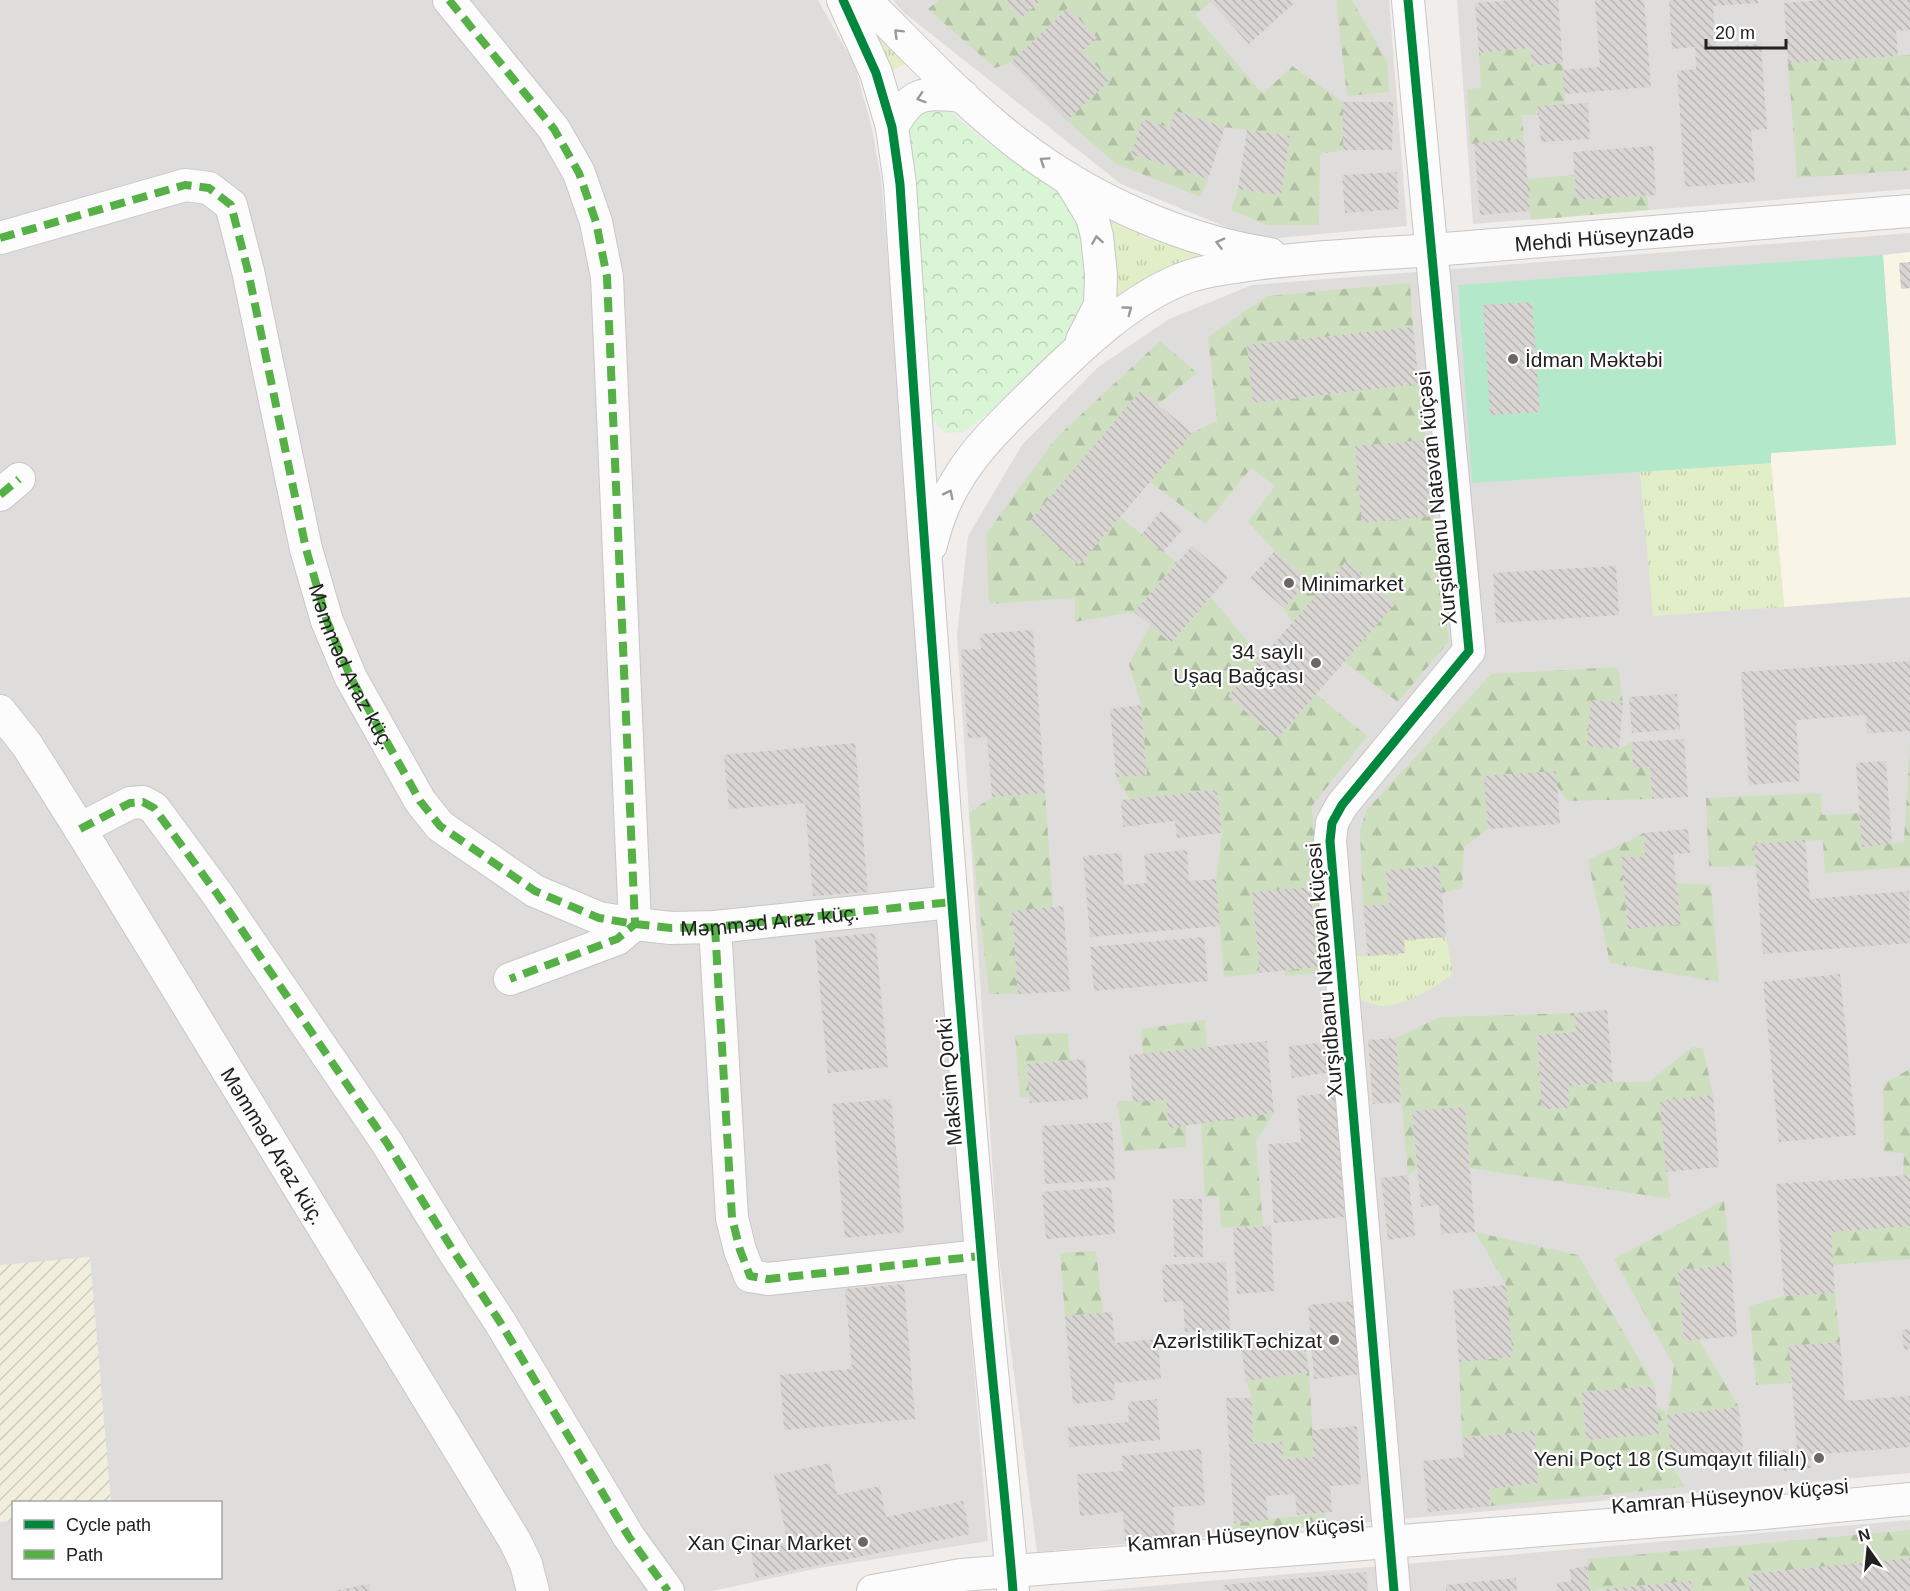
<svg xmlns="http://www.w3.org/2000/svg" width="1910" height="1591" viewBox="0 0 1910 1591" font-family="Arial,sans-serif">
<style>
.residential{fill:#dfdddb;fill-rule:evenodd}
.education{fill:#f8f5e7}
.farmland{fill:url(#farmland-furrows)}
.grass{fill:url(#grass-tufts)}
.forest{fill:url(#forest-firs)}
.park{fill:url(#park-crowns)}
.pitch{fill:#b4e8cb}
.building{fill:url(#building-back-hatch)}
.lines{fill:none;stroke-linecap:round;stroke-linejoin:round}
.minor-casing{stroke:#c8c7c6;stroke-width:34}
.minor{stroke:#fdfcfc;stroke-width:32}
.quiet{stroke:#55b145;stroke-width:8;stroke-dasharray:15 8;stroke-linecap:butt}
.cycleway-casing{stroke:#fff;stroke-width:13}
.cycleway{stroke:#00873e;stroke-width:9}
.oneway{stroke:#9a9999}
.poi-dot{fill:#696867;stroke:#fff;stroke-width:2}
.labels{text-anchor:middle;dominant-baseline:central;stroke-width:4.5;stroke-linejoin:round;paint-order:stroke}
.street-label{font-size:21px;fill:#212121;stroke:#fff}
.poi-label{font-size:21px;fill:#212121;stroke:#fff;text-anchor:end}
</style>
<defs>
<pattern id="farmland-furrows" width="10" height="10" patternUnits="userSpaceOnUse" patternTransform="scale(1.5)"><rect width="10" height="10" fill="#f1eedd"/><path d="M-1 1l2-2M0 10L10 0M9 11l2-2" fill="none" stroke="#ceccbd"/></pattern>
<pattern id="grass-tufts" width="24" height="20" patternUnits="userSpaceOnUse" patternTransform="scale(1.5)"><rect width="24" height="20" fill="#e1eec8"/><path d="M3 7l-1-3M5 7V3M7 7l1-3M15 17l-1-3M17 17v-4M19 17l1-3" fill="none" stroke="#c1ccac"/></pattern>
<pattern id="forest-firs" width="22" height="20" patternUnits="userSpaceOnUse" patternTransform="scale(1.5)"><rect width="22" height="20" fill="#cedfbf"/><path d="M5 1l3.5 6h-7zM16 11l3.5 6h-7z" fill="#b1bfa4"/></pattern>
<pattern id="park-crowns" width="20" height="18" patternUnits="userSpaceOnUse" patternTransform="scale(1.5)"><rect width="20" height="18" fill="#d9f5d5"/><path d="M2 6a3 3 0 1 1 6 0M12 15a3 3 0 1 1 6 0" fill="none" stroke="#bad2b7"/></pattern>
<pattern id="building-back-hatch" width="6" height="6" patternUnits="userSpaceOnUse" patternTransform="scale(1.5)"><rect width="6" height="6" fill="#d8d5d2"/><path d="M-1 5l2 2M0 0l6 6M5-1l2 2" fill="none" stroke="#b9b7b4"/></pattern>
</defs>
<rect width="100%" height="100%" fill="#f0edea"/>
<path class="residential" d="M0,0h818l37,66 17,63 9,50 29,337 18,295 60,730 -169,27 -107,23h-712zM14,1502h206v76h-206z
M893,0h496l18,226 -149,14 -137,-56 -218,-172z
M1457,0h453v189l-437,35z
M1910,233v1240l-873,79 -39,-302 -41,-615 11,-99 54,-91 75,-77 72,-49 83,-34z
M1910,1520v71h-816z"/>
<path class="education" d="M1910,252v345l-126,10 -14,-154 126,-9 -13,-189z"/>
<path class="farmland" d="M90,1257l21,245h-97l-1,19 -13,1v-257z"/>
<path class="grass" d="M854,0l54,62 -24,13z
M1105,216l40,22 61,17 -48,17 -43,31z
M1771,463l13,144 -131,9 -13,-144z
M1446,937l7,37c-19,14 -44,30 -68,32 -8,1 -19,-5 -27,-7l-2,-44 12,1 37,-3 -1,-13z"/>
<path class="forest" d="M939,0h66l16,18 20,-18h172l-18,15 68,79 29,-28 51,36v48l-23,4 -1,71h-52l-36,-15 7,-21 43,6 8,-59 -64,-9 -49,-16 -6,17 -27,-9 -11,35 76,25 -7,18 -85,-33 -49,-43 43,-41 -28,-29 14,-14 -28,-29 -57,54 -16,6 -67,-59z
M1336,0h16l35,61 2,31 -42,4z
M1530,48l2,18 31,-3 2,42 -26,10h-17l2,24 -54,5 -3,-55 14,-1 -2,-35z
M1910,55v115l-113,8 -9,-115z
M1574,175l2,25 71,-5 2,15 -118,10 -4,-41z
M1410,283l3,44 -166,19 7,57 165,-19 7,56 -71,7 7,75 71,-6 16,125 -51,61 -54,-40 51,-58 -48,-42 -54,61 -9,-15 25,-28 -34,-29 -27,-29 27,-36 -24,-18 -45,56 -56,-42 42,-49 25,-12 -9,-84 59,-41z
M1160,341l37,32 -39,31 -17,-14 -112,132 50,43 41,-48 57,45 -43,50 -59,10v-24l-86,6 -3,-70 70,-96z
M1211,597l50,61 -32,39 48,42 39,-45 51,42 -55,70 14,166 -42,4 2,-6 31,-3 -8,-80 -57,6 8,80 -36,4 -8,-98 6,-46 -5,-43 -88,9 -13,-22 31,-3 -6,-69 -12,-41 21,-38 21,17z
M1618,667l5,36 -32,-3 28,49 13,-7 1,26 17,-1 2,32 -84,2 -11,-15 -1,-15 -71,5 3,53 -24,18 -2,41 -20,5 -3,-27 -52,4 2,34 -26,2 -3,-75 6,-20 125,-137z
M1910,742v125l-85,6 -2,-33 -69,4 2,22 -47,1 -3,-69 115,-5 1,22 38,-2 2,34 42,-5z
M1045,793l8,115 -41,3 6,83h-29l-20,-181 23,-16z
M1644,833l1,24 -24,1 7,70 52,-4 -3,-41 34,2 8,97 -109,-19 -22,-103z
M1574,1013l2,19 -39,3 5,74 27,-1 -1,-22 45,-4h36l43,-35 11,1 10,47 -53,6 10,98 -200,-31 -5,-61 -53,4 5,58 -9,6 -12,-137 44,-21z
M1205,1020l2,28 -64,6 -2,-25z
M1068,1033l2,27 -43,4 3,33h-10l-5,-62z
M1910,1069v106h-7l1,-22 -20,-1 -1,-68z
M1166,1100l3,28 17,-3v22l-62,4 -7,-50z
M1274,1113l-18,29 7,84 -42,2 -2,-32 -14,1 -4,-74z
M1724,1200l7,65 -53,5 6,71 15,-1 40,67 -72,8 6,52 12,20 -194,19 -2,-17 50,-6 -5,-52 -72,7 -3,-76 47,-77 -31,-53 103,23 77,131 -73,6 4,48 73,-6 -2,-29 10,9 7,-48 -60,-107z
M1910,1226v33l-77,6 -2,-33z
M1096,1251l7,62 -38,3 -5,-63z
M1835,1293l5,49 -51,4 3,37 -36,2 -7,-79 35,-10z
M1309,1372l5,85 -31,2 -1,-17 -29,2 -1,-46 -6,-17z
M1326,1513l-3,12 -89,9v-11z
M1910,1530v28l-162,16 2,17h-58l-1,-10 -101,10 -3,-32z"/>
<path class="park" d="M939,102l48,41 79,50 15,26 9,91 -17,23 -69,67 -40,32 -19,1 -18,-20 -20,-293z"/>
<path class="pitch" d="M1883,255l13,190 -125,8v10l-299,20 -14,-198z"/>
<path class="building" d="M1005,0h36l-20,18z
M1213,0h76l4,4 -44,40 -38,-42z
M1516,0h42l5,63 -31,3 -2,-18 -51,5 -4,-50z
M1595,0h49l7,87 -87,7 -2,-24 38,-3z
M1669,0h89v3l-45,3 3,41 45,-3 6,85 -16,1 4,52 -70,5 -8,-116 19,-2 -1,-22 -23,2z
M1823,0h87v30l-14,1 2,25 -110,7 -4,-60z
M1068,8l29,30 -15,13 28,29 -43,41 -56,-59z
M1343,102h50l-1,48h-49z
M1588,103l2,36 -49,3 -3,-36z
M1175,111l50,16 -17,52 -77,-25 12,-35 27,9z
M1247,130l43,6 -9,59 -43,-6z
M1524,139l6,72 -50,4 -6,-72z
M1653,146l3,49 -80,5 -3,-48z
M1397,172l2,37 -54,4 -3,-38z
M1910,262v26l-9,1 -2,-26z
M1532,302l8,110 -50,3 -7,-110z
M1413,327l6,57 -166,19 -6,-58z
M1141,390l51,43 -113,132 -50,-43z
M1426,440l7,76 -71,7 -7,-77z
M1161,511l22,18 -20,23 -21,-18z
M1192,546l36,31 -57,66 -37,-31z
M1275,551l34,29 -25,28 -34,-30z
M1346,561l49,43 -118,135 -49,-43z
M1616,566l3,49 -123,8 -3,-50z
M1033,630l12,163 -53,4 -5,-60 -19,1 -7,-88 20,-1 -1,-15z
M1910,661v70l-43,2 -1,-18 -70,5 4,61 -51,4 -8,-113z
M1677,694l3,35 -48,4 -3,-36z
M1591,700l32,3 -4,46 -32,-3z
M1141,705l6,70 -31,2 -6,-68z
M1684,739l4,58 -36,2 -2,-32 -17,1 -1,-26z
M855,743l13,149 -55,4 -8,-93 -76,6 -5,-54z
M1886,761l6,83 -30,3 -6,-84z
M1556,771l4,53 -72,5 -4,-53z
M1217,790l5,43 -45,5 -2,-17 -52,6 -2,-27z
M1688,829l2,24 -17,1 8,70 -53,5 -7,-72h24l-1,-24z
M1805,840l5,59 99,-8 1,52 -147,11 -9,-110z
M1187,850l2,31 27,-2 4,47 -130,11 -7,-81 38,-3 3,32 23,-2 -3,-29z
M1439,866l7,71 -42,3 1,13 -37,3 -5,-50 26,-2 -3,-34z
M1310,887l8,80 -58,6 -8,-81z
M1063,906l7,85 -52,3 -6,-83z
M875,933l13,134 -60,6 -13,-134z
M1204,937l4,44 -114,10 -4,-44z
M1840,974l16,161 -77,7 -16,-160z
M1607,1010l6,72 -45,4 2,22 -28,1 -5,-74 39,-3 -2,-19z
M1396,1038l5,64 -28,2 -5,-64z
M1267,1041l7,72 -105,15 -3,-28 -33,2 -4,-47z
M1329,1041l4,31 -41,6 -4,-31z
M1085,1059l3,40 -58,4 -3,-39z
M1336,1093l9,124 -71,6 -6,-79 33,-2 -4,-46z
M1713,1095l6,72 -53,5 -6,-71z
M891,1099l13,133 -59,6 -13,-134z
M1465,1107l10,125 -34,2 -2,-29 -18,2 -9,-96z
M1112,1122l3,58 -70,4 -3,-58z
M1408,1175l7,61 -27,4 -7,-62z
M1910,1175v51l-79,6 4,61 -51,3 -8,-112z
M1111,1187l4,47 -69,5 -4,-47z
M1173,1199h29l1,58h-29z
M1271,1226l3,65 -37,3 -4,-66z
M1226,1262l4,67 -45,3 -2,-31 -19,1 -2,-37z
M1731,1265l6,71 -53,5 -6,-71z
M904,1284l11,135 -131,11 -4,-55 72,-6 -7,-80z
M1506,1285l7,72 -54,5 -6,-72z
M1354,1301l7,73 -47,5 -6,-74z
M1112,1312l3,31 43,-4 3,40 -47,4 1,17 -42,4 -8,-88z
M1910,1329v20l-6,1 -2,-20z
M1304,1337l5,35 -63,9 -5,-35z
M1840,1342l5,59 65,-5v51l-100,8 2,13 -28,3 -3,-21 16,-1 -8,-103z
M1655,1386l4,48 -73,6 -4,-48z
M1226,1398h26l1,46 29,-2 1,17 31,-2 -2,-27 45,-4 4,58 -31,2 2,26 -35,3 -2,-21 -29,2 2,24 -34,3z
M1157,1399l3,41 -91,7 -1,-20 61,-5 -1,-20z
M1739,1407l5,53 -72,7 -5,-52z
M1534,1431l5,52 -50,6 2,17 -63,6 -5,-51 41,-4 -2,-19z
M1201,1449l4,56 -32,2 2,30 -50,4 -2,-29 -43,4 -3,-42 46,-3 -2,-15z
M830,1463l7,32 43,-9 6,31 77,-16 7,33 -214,44 -5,-26 37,-8 -14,-69z
M1910,1558v33h-160l-2,-17z
M1587,1566l3,25h-32l-1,-8 14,-2 -1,-12z
M1366,1572l2,19h-144l-1,-6z
M1516,1578l1,13h-71v-6z
M1691,1581l1,10h-86v-2z
M369,1584l1,7h-32v-1z"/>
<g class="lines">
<defs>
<g id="minor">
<path d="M449,0l105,129 25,44 17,49 11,55 28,647 -18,15 -107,40"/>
<path d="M843,0l33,73 16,54 8,57c23,356 50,712 81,1068 9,113 23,226 32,339"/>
<path d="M865,0c50,49 97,101 153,144 71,55 163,96 252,110"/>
<path d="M892,127c21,-37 31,-34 71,-31"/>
<path d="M1069,179l23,38 5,19 4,39 -1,30 -18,35"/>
<path id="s1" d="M0,238l185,-53 24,3 22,17 17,66 58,278 21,72 24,57 69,123 20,25 95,65 64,27 36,6 36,4 44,-1 236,-25"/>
<path d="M0,495l19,-16"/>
<path id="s2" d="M931,545c6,-25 15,-49 30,-71 19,-30 45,-54 70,-79 45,-44 98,-98 159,-119 21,-7 44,-9 66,-12 59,-8 118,-10 177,-14 159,-12 318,-25 477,-39"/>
<path id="s3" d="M0,711l27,34 53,84 435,712 11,23 7,27"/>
<path d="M80,829l50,-26 13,-1 11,6 64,87 169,248 67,109 46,70 129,215 39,54"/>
<path d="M715,927l17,291 8,32 10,26 18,3 213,-23"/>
<path d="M873,1591l88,-16 803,-62 146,-14"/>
<path d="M1394,1591l-64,-750 2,-18 10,-18 127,-154 -61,-651"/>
</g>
</defs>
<use href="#minor" class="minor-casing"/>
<use href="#minor" class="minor"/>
<path class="quiet" d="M449,0l105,129 25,44 17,49 11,55 28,647 -18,15 -107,40
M0,238l185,-53 24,3 22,17 17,66 58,278 21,72 24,57 69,123 20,25 95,65 64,27 36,6 36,4 44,-1 236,-25
M0,495l19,-16
M80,829l50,-26 13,-1 11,6 64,87 169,248 67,109 46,70 129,215 39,54
M715,927l17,291 8,32 10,26 18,3 213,-23"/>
<defs>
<path id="cycleway" d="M843,0l33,73 16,54 8,57c23,356 50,712 81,1068 9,113 23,226 32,339
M1394,1591l-64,-750 2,-18 10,-18 127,-154 -61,-651"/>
</defs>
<use href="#cycleway" class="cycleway-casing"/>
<use href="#cycleway" class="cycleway"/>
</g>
<defs><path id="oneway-chevron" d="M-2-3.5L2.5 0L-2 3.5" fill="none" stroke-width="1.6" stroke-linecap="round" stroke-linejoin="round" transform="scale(1.5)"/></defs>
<g class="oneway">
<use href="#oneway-chevron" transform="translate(898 33) rotate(-135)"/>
<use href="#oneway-chevron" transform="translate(921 98) rotate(162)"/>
<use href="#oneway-chevron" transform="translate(1044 161) rotate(-146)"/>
<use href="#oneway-chevron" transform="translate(1097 240) rotate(-99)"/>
<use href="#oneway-chevron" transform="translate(1220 243) rotate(-165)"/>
<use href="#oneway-chevron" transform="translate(1128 310) rotate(-36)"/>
<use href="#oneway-chevron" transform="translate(949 494) rotate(-63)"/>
</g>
<g class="poi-dot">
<circle cx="1513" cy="359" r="6"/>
<circle cx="1289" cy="583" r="6"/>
<circle cx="1316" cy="663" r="6"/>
<circle cx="1334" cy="1340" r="6"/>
<circle cx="1819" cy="1458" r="6"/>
<circle cx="863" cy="1542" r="6"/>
</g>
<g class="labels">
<g class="street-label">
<text stroke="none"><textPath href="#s2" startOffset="800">Mehdi Hüseynzadə</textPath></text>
<text transform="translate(1436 498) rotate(-96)">Xurşidbanu Natəvan küçəsi</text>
<text stroke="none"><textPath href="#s1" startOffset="723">Məmməd Araz küç.</textPath></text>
<text stroke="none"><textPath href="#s1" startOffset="1263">Məmməd Araz küç.</textPath></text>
<text transform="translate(1324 970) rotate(-95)">Xurşidbanu Natəvan küçəsi</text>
<text transform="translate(949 1082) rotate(-95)">Maksim Qorki</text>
<text stroke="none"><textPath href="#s3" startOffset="514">Məmməd Araz küç.</textPath></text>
<text transform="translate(1730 1496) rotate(-5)">Kamran Hüseynov küçəsi</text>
<text transform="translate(1246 1534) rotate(-5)">Kamran Hüseynov küçəsi</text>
</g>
<g class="poi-label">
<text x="1525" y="359" text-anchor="start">İdman Məktəbi</text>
<text x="1301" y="583" text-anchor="start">Minimarket</text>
<text x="1304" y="651">34 saylı<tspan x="1304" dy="24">Uşaq Bağçası</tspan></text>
<text x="1322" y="1340">AzərİstilikTəchizat</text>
<text x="1807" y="1458">Yeni Poçt 18 (Sumqayıt filialı)</text>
<text x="851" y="1542">Xan Çinar Market</text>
</g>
</g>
<rect x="12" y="1501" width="210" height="78" fill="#ffffff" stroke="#a6a6a6" stroke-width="1.5"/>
<rect x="24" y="1520" width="30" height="9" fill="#00873e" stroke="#a6a6a6" stroke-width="1.5"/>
<text x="66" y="1531" font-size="18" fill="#212121">Cycle path</text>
<rect x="24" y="1550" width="30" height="9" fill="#55b145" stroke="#a6a6a6" stroke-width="1.5"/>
<text x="66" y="1561" font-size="18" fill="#212121">Path</text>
<g transform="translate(1868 1549) rotate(345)" stroke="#ffffff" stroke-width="4.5" paint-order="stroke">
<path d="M0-4.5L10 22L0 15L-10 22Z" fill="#212121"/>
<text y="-9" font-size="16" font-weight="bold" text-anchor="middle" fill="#212121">N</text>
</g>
<path d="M1706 39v9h80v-9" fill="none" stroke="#212121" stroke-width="3"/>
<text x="1715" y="39" font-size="18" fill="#212121" stroke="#ffffff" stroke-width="4.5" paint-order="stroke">20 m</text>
</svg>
